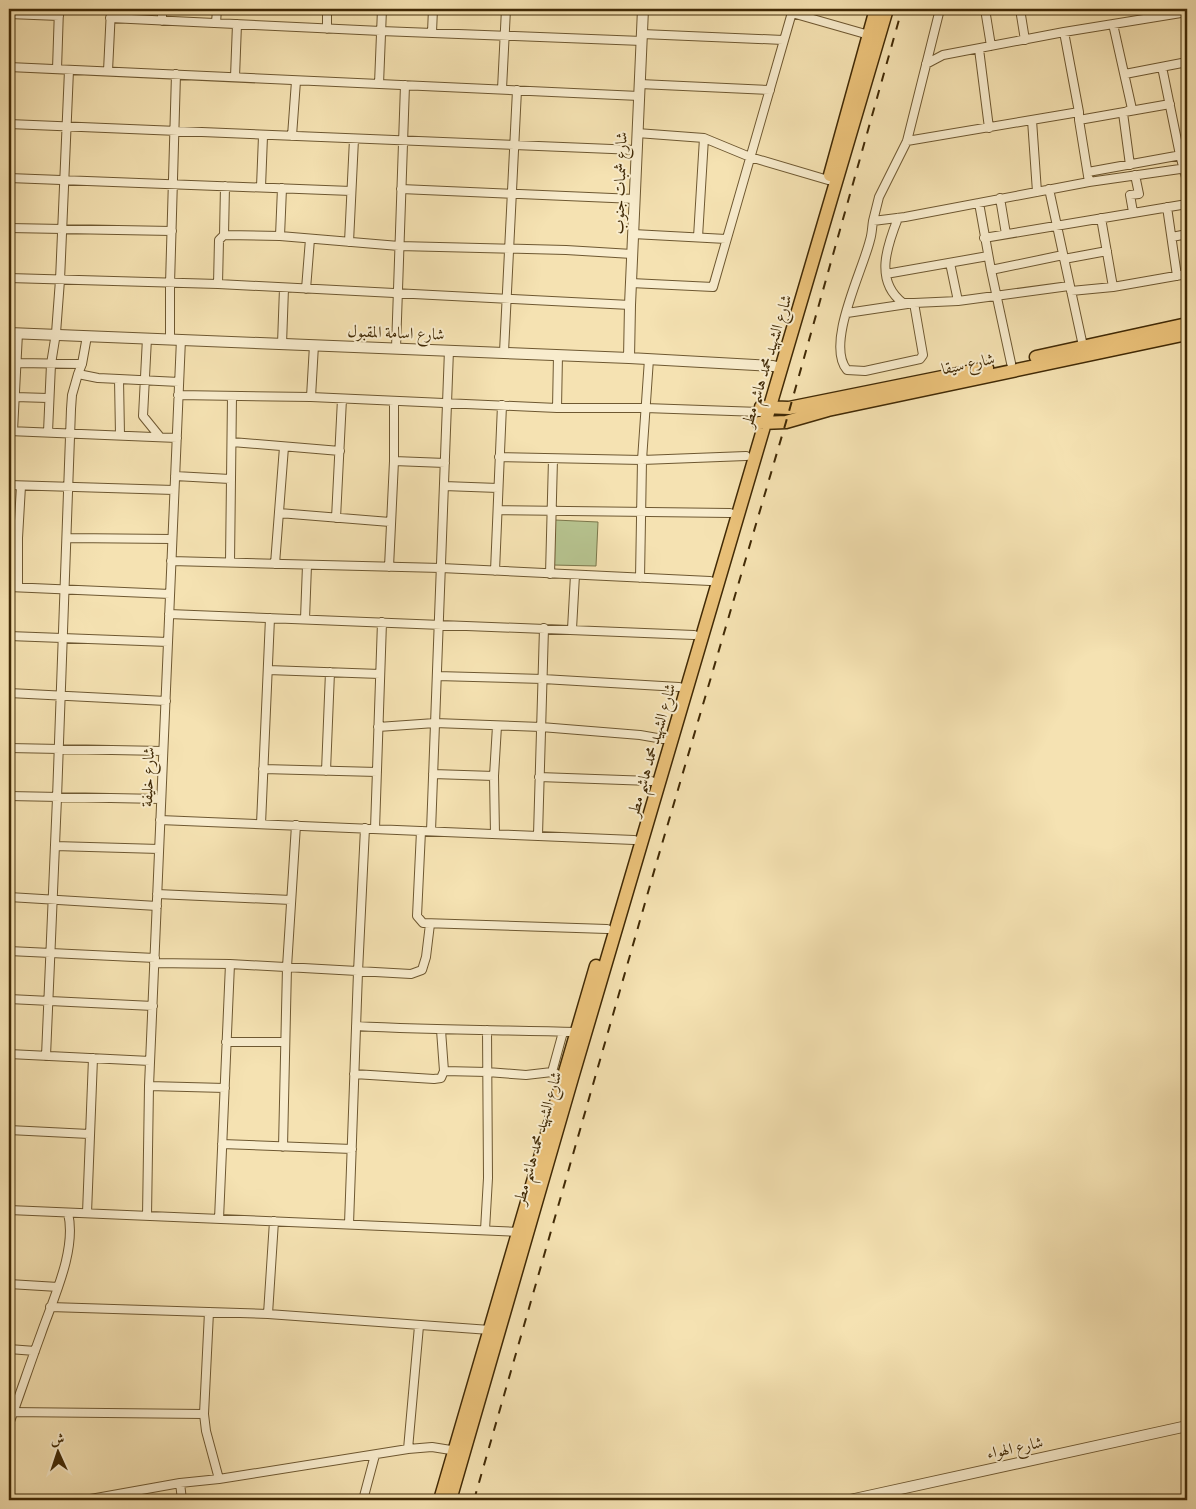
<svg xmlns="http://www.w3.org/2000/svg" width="1196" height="1509" viewBox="0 0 1196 1509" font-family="'IM FELL Double Pica',Amiri,serif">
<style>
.green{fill:#b7c490;stroke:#7c774b}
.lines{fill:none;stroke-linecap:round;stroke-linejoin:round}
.minor-casing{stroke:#6e5831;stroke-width:10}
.tertiary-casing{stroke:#6e5831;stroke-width:12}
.primary-casing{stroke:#412a06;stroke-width:15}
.minor{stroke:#f8eccd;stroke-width:8}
.tertiary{stroke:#f8eccd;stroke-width:10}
.primary{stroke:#eac179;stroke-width:12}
.rail{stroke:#412a06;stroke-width:2;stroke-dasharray:9 9;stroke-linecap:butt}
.labels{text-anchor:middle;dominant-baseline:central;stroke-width:4;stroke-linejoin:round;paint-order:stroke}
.street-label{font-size:16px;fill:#412a06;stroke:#f8eccd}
</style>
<rect width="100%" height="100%" fill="#f5e2b2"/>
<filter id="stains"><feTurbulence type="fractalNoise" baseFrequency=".004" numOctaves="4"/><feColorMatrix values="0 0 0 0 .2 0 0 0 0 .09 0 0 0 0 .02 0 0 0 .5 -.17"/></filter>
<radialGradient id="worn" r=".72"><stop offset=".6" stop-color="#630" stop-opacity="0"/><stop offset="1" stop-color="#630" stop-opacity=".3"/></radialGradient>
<path class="green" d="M555,520l43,2 -2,44 -43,-1z"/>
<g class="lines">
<defs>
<path id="minor" d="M985,9l6,37
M1020,9l5,31
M792,13l77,22
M9,14l50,2
M110,18l271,13 261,10
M162,21v-12
M216,23l1,-14
M1113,24l19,85 -9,4 7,52
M327,29v-20
M432,32l1,-23
M1064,32l15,80v8l10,62
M642,34l141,6
M979,49l10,79
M926,64l17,-9 121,-23 123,-20
M9,67l630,29
M1162,67l18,88 7,26
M57,69l2,-60
M108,71l3,-62
M1125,74l62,-12
M235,77l2,-53
M379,84l3,-75
M640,84l130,6
M502,89l4,-80
M1032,120l5,72
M1079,120l91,-16
M9,124l627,26
M637,133l67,5 46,19 78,23
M292,136l4,-55
M907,141l172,-29
M1088,172l99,-18
M9,178l342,13
M261,187l2,-51
M401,189l234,10
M1049,189l34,157
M1000,198l6,36
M979,203l12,67 20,93
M1167,207l10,69
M1133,212l-3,-17 9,-1 -4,-19
M898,218c-11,28 -24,63 5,85h11l9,52 -3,4 -55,12 -18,-1c-22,-26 16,-100 23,-130 2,-6 2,-13 3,-19l32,-4 184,-35 98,-14
M1101,218l12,69
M873,221l6,-24 28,-56 33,-132
M9,228l163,3
M633,234l93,5
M224,235l56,1 119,10 167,4 66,4
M280,236l2,-48
M698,237l6,-99
M1172,237l15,-3
M984,238l203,-34
M349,242l5,-103
M1064,259l43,-8
M950,263l8,38
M991,270l72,-15
M886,274l102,-18
M9,278l209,6 412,21
M631,283l82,4 80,-278
M218,284l1,-44 5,-5 1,-49
M306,289l4,-50
M1071,291l42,-4 74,-13
M847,313l67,-10 44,-2 111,-15
M87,336l-5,28 -4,10 20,4 21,1 1,56
M147,338l-4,78 17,21
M170,339v-55l6,-210
M282,344l2,-56
M396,348l9,-263
M504,352l13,-262
M17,363l65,1
M119,379l60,3
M178,395l133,2 246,11h88l115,4
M15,397l33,1
M311,397l3,-52
M557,408l1,-53
M9,431l168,7
M13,431l5,-98
M48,432l3,-68 5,-31 4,-53 9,-210
M232,442l108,9
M499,457l143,3 104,-4
M394,461l51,2
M175,476l55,3
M9,485l165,5
M444,486l54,2
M498,510l232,3
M279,513l111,9
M336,518l6,-119
M67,538l105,1
M171,561l270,7 269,13
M230,562l2,-166
M275,564l9,-117
M389,567l5,-106v-60
M495,571l7,-166
M550,574l3,-115
M640,578l2,-118 7,-101
M9,587l161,7
M18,587v-49l3,-52
M169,614l525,21
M305,619l2,-54
M572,629l3,-54
M9,636l159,6
M268,670l112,4
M437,676l106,3 136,8
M9,693l157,8
M378,727l57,-4 106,4 99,8 23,4
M9,748l154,3
M263,769l114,3
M326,771l4,-99
M433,774l61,2
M539,777l112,4
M9,796l152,3
M160,820l474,20
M261,824l9,-206
M375,829l7,-207
M421,831l-4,85 6,7 184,6
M431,831l18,-481
M495,834l-1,-58 3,-50
M538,835l6,-207
M55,846l104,3
M157,894l134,6
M9,897l148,9
M9,951l146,7
M154,963l76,1 181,10 11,-4 4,-13 4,-33
M9,999l144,7
M356,1026c74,4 147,4 221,6
M226,1042h58
M9,1054l141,7
M46,1056l11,-258 14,-389 1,-14 6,-21
M444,1071l43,1 39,3 26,-3 13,6
M552,1072l11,-40
M354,1074l80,5 7,-1 3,-7 -3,-41
M149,1086l76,2
M9,1130l80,4
M222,1144l130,5
M283,1147l4,-180 9,-142
M9,1210l512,22
M87,1213l6,-155
M147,1216l2,-130 32,-747
M219,1219l11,-255
M349,1224l9,-252 7,-144
M485,1230l3,-52 -1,-148
M9,1284l49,3
M50,1307l218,7 222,16
M268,1314l6,-93
M9,1349l26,2
M9,1412l195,2 2,17 13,48 189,-30 24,-2 25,4
M204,1414l5,-102
M9,1424c11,-30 21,-60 32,-90 12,-35 36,-84 27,-121
M408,1449l11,-123
M180,1483l2,17
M85,1500l95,-17 39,-4
M363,1500l12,-45"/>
<path id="tertiary" d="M9,333l620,25 144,8 8,2
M629,358l1,-53 13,-296
M850,1500l337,-74"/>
<path id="primary" d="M830,175l46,-166
M1036,357l151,-33
M761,407l28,1 198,-40
M759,423l27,-1 42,-12 359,-76
M440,1500l156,-534
M450,1500l122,-422 315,-1069"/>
</defs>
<use href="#minor" class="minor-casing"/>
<use href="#tertiary" class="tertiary-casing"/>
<use href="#primary" class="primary-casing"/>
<use href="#minor" class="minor"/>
<use href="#tertiary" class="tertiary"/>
<use href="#primary" class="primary"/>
<path class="rail" d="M474,1500l183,-639 129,-439 116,-413"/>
</g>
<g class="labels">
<g class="street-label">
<text transform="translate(620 183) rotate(-88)">شارع شمبات جنوب</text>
<text transform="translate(396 333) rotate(2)">شارع اسامة المقبول</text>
<text transform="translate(767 361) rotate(-73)">شارع الشهيد محمد هاشم مطر</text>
<text transform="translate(968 364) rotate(-12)">شارع سيقا</text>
<text transform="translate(652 750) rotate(-74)">شارع الشهيد محمد هاشم مطر</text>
<text transform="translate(148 777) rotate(-88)">شارع خليفة</text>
<text transform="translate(538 1138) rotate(-74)">شارع الشهيد محمد هاشم مطر</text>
<text transform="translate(1015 1448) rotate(-12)">شارع الهواء</text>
</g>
</g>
<rect width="1196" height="1509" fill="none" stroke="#f5e2b2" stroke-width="30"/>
<rect x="10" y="10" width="1176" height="1489" fill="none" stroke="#412a06" stroke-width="2.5"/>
<rect x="15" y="15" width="1166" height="1479" fill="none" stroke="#412a06"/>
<g transform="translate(58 1452) rotate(357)" stroke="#f8eccd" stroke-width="4" paint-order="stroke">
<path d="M0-4L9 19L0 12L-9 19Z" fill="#412a06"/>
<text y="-8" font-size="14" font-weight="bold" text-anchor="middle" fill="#412a06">ش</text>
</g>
<rect width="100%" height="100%" filter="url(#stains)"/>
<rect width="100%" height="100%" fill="url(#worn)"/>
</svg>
